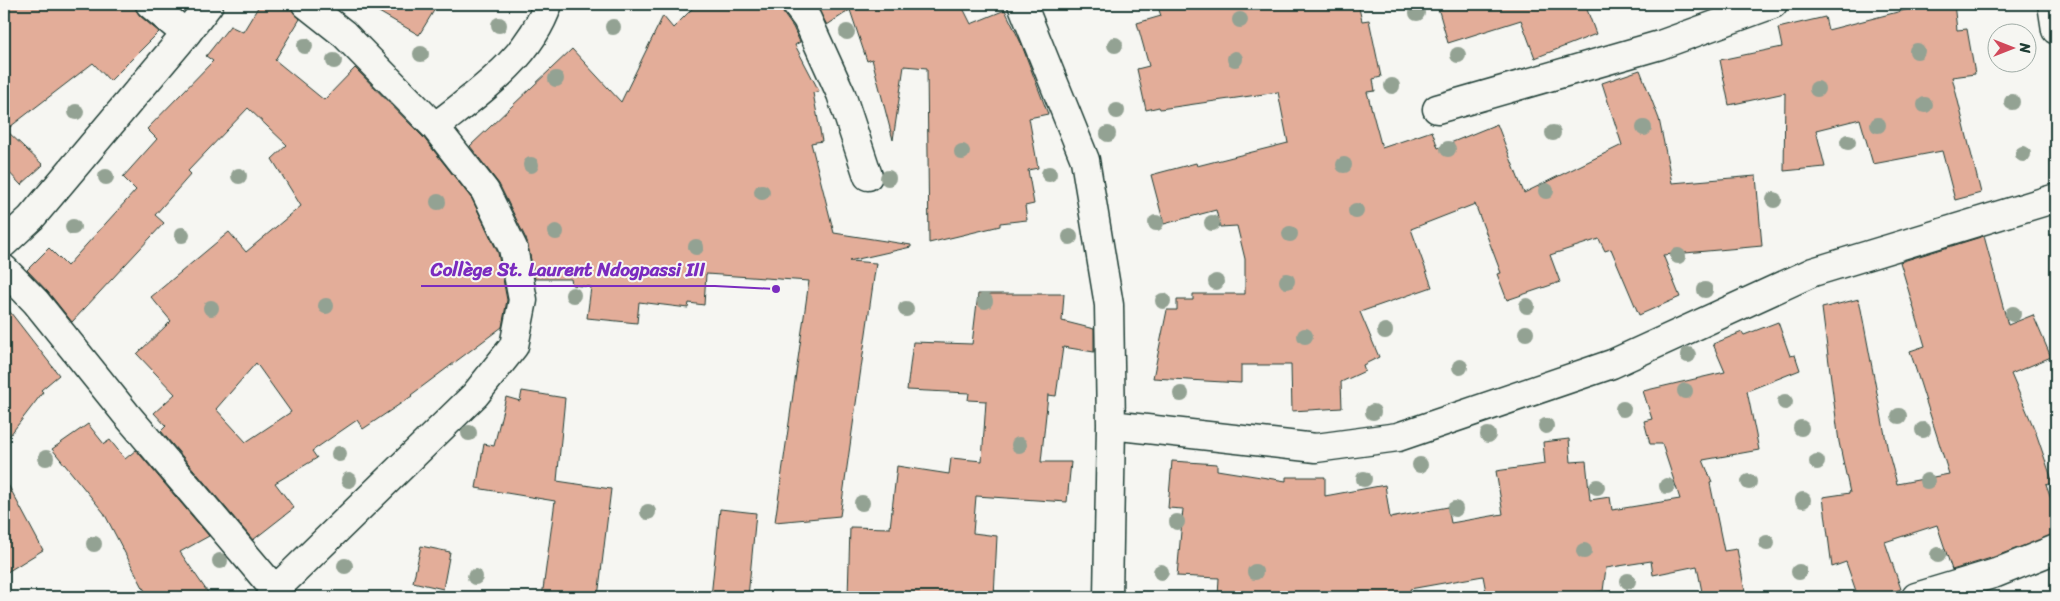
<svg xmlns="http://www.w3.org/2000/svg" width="2060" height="601" viewBox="0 0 2060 601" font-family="Sriracha,sans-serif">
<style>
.building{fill:#e3ad99;stroke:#1f3d34;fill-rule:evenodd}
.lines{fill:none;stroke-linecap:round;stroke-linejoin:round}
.street-casing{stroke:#1f3d34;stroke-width:31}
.street{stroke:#f6f6f2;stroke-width:28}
.tree{fill:#93a293}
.leader{fill:none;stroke:#7b2cbf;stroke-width:2}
.callout-dot{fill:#7b2cbf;stroke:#f6f6f2;stroke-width:2}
.callout-label{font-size:19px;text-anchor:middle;font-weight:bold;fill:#7b2cbf;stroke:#f6f6f2;stroke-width:4;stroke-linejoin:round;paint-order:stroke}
</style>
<rect width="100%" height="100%" fill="#f6f6f2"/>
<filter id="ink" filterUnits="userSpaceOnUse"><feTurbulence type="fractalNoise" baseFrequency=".02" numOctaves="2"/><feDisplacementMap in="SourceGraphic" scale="10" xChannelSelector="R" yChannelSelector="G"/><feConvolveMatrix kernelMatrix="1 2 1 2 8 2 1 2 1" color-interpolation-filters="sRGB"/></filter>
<g filter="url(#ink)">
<path class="building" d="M4,4h131l1,6 4,6 19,16 -49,49 -17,-18 -87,67 37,35 -22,20 -17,-18z
M260,4h31l1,6 8,9 -25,41 49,40 31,-32 68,69 49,62 26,54 9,47 -5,27 -91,68 1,1 -49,33 -6,-9 -45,31 5,7 -42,25 19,25 -41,32 -92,-109 5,-5 -12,-13 21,-19 -38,-40 34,-33 -20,-24 78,-65 17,20 55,-46 -29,-47 15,-14 -39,-37 -60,63 3,3 -36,41 9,8 -92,99 -24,-30 -21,-22 22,-22 18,18 69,-76 -13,-13 34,-38 -10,-10 66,-68 -7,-5 24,-30 13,6zM256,363l35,49 -45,30 -30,-33z
M365,4h73l-19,31z
M697,4h84l2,9 10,14 7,15 -5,3 24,46 -6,2 9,48 -11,2 23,90 77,12v2l-62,14 27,2 -36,253 -65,6 34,-241 -103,-7 -2,31 -15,-2 -1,5 -49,-6 -2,21 -50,-5 4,-31 -19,-2 -1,-6h-36l-8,-38 -28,-57 -29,-38 102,-97 49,53 42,-86 10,12z
M815,4h146l10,20 34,-14 16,33 27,71 -19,4 9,50 -10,2 6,34 -9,2 2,14 -27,3v3l-71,17 -2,-175 -23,-2 -11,74 -21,-81 -5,2 -17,-51 -23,15z
M1157,4h201l4,17 7,-1 12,57 -8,2 2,12 -8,1 15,56 50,-17 6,17 59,-24 27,69 98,-48 -20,-62 38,-13 19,49 13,64 84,-7 6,70 -99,9 17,42 -41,18 -28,-66 -6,2 -6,-12 -49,16 10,27 -53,18 -10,-26 4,-1 -26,-69 -64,25 21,58 -72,25 19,45 -16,8 2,6 -24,11 1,26 -50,3 -1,-46h-50v18l-88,-5 14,-68h10v-10h16v-6h52v-35l-8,-33 -17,1 -4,-17 -52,14 -13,-49 45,-12 1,3 91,-23 -10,-51 -118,17 -1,-2 -13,3 -9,-41 12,-3 -12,-43 24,-7z
M1437,4h148l11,30 -61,24 -14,-38 -73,23z
M1913,4h41l3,26 10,-1 8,45 -23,3 29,116 -26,7 -13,-49 -69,13 -13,-45 -44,11 9,37 -41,4 1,-78 -56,12 -9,-45 62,-13 -4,-19 47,-11 3,13 85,-22z
M1984,236l24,89 25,-10 18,42 -40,17 25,59 17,50 -7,2 10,28v21l-65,24 -39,12 -15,-45 -52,17 16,47 -24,8h-19l-12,-35 -14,5 -9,-70 27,-4 -11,-51 -17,-134 37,-9 29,152 9,33 52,-10 -39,-123 15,-5 -25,-84z
M978,294h86l-2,27 32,8v23l-31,-5 -7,49 -8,-1 -7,67h30l-4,40 -91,-6 -3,37 24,3 -3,61h-146l2,-70 40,1 7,-62 52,8 2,-16 31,3 4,-60 -18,-1 1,-7 -62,-3 6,-48 59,2z
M4,304l55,71 -18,15 2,2 -39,51z
M1778,322l12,34 5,-1 5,15 -53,21 12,59 -56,10 9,22 -2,1 14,68 13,-2 9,48h-43l-6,-31 -44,9 -2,-14 -45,7 -3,23 -20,3v3h-96l-4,-21 -73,13 2,8h-194l1,-19 -42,-2 6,-67 -15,-1 4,-47 45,3v6l69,11v-4h39v19l60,-11 5,33 58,-11 3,16 52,-9 -7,-43 49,-7 -2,-22 26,-3 2,23 15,-1 4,39 20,-3 2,13 68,-11 -18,-55h-12l-6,-23 8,-2 -9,-28 82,-19 -12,-28 29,-12 2,3z
M522,391l43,7 -8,83 54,8 -13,108h-56l13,-96 -79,-13 8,-44 10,2 12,-49 14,4z
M88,424l16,20 6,-4 15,19 11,-9 73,86 -29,16 31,45h-63l-44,-84 -52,-64z
M4,477l39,73 -39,24z
M720,509l36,4 -8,84h-37z
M421,546l29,6 -7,37 -30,-7z"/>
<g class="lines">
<defs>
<path id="street" d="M150,4l36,30
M796,4l11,15 34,75 27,82
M1022,4l63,156 24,145 2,120 -3,172
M2052,4l4,26
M1437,109l223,-64 113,-41
M435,127c43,-34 95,-69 113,-123
M4,243l27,-25 155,-184 23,-30
M4,269l32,33 90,112 149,176
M1111,425l205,23 82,-11 214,-73 201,-92 243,-74
M270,597l5,-7 200,-195 39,-49 9,-46 -10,-52 -28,-57 -50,-64 -91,-93 -38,-30
M1916,597l80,-24 60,-24"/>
</defs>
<use href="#street" class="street-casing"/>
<use href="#street" class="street"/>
</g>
<g class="tree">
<circle cx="1417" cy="13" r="8"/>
<circle cx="1240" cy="20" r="8"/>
<circle cx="499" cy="25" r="8"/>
<circle cx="613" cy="27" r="8"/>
<circle cx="847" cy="32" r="8"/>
<circle cx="1115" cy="45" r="8"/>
<circle cx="305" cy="46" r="8"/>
<circle cx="1917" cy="51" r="8"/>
<circle cx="421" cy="54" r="8"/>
<circle cx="1458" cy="55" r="8"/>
<circle cx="1235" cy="59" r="8"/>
<circle cx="334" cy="61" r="8"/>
<circle cx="556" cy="79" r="8"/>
<circle cx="1392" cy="86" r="8"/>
<circle cx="1817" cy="89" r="8"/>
<circle cx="2012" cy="102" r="8"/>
<circle cx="1925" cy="105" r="8"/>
<circle cx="1117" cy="111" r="8"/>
<circle cx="76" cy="112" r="8"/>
<circle cx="1878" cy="125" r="8"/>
<circle cx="1644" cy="128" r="8"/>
<circle cx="1553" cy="133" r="8"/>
<circle cx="1108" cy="134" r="8"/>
<circle cx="1848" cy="142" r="8"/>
<circle cx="1448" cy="149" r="8"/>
<circle cx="962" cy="152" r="8"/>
<circle cx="2023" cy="154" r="8"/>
<circle cx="531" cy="165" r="8"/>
<circle cx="1344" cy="165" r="8"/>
<circle cx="1049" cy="174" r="8"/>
<circle cx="239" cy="176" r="8"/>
<circle cx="106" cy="177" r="8"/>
<circle cx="888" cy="178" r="8"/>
<circle cx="1546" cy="191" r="8"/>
<circle cx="762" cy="192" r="8"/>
<circle cx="1774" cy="200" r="8"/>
<circle cx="438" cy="202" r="8"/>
<circle cx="1356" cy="211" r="8"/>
<circle cx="1156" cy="223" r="8"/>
<circle cx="1212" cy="223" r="8"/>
<circle cx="73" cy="227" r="8"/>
<circle cx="556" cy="232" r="8"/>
<circle cx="1290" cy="234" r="8"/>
<circle cx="182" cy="235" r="8"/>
<circle cx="1070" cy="237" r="8"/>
<circle cx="696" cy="247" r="8"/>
<circle cx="1678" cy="256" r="8"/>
<circle cx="1287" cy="281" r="8"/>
<circle cx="1216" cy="282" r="8"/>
<circle cx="1705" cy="290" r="8"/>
<circle cx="573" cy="295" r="8"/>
<circle cx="985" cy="301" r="8"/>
<circle cx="1163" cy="301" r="8"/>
<circle cx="326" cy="306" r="8"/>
<circle cx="1527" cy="306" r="8"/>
<circle cx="211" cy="308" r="8"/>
<circle cx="906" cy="309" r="8"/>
<circle cx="2013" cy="314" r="8"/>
<circle cx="1385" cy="331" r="8"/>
<circle cx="1526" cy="333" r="8"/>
<circle cx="1305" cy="336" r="8"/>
<circle cx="1688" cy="355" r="8"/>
<circle cx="1460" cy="367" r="8"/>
<circle cx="1685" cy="391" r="8"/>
<circle cx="1181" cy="394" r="8"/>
<circle cx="1785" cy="402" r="8"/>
<circle cx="1623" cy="409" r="8"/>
<circle cx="1373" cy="412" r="8"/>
<circle cx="1899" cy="416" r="8"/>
<circle cx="1546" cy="426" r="8"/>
<circle cx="1801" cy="428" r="8"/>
<circle cx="1923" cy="430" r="8"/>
<circle cx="469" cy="433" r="8"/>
<circle cx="1488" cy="435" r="8"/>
<circle cx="1019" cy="445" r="8"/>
<circle cx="339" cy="454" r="8"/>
<circle cx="46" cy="458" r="8"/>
<circle cx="1817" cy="462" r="8"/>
<circle cx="1420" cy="465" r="8"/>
<circle cx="1364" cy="479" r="8"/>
<circle cx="349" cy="480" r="8"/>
<circle cx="1927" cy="481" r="8"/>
<circle cx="1749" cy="482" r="8"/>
<circle cx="1667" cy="486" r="8"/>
<circle cx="1597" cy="487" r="8"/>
<circle cx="1803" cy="500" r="8"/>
<circle cx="862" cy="503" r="8"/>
<circle cx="1455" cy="509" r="8"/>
<circle cx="648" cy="512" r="8"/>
<circle cx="1177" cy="522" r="8"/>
<circle cx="1767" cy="543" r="8"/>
<circle cx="94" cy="544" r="8"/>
<circle cx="1584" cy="551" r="8"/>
<circle cx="1938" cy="555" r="8"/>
<circle cx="220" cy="561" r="8"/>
<circle cx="345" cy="566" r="8"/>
<circle cx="1161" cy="572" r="8"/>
<circle cx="1255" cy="572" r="8"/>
<circle cx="1799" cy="572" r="8"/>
<circle cx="475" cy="577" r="8"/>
<circle cx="1628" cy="581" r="8"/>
</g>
</g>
<path class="leader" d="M776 289L715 286H421"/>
<circle class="callout-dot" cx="776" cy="289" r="5"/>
<g class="callout-label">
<text x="568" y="276">Collège St. Laurent Ndogpassi III</text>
</g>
<rect width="2060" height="601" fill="none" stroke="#f6f6f2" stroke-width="20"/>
<rect x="10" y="10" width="2040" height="581" fill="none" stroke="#1f3d34" stroke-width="2" filter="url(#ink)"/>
<g transform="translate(2012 48) rotate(90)"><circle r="24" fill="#f6f6f2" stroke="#a0aca6"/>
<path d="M0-4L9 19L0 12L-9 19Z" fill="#d1495b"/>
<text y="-8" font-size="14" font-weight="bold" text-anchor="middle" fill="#1f3d34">N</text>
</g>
</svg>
